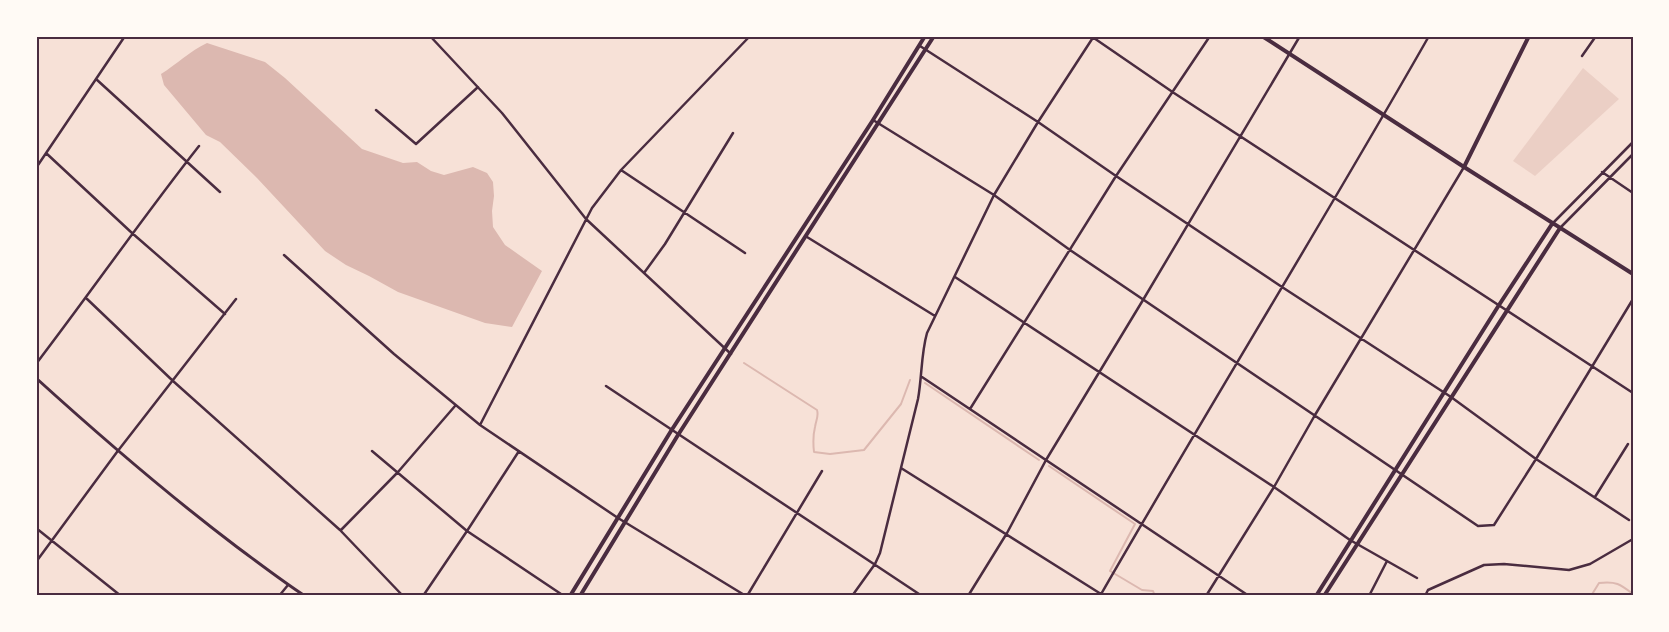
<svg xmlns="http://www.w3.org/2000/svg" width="1669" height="632" viewBox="0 0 1669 632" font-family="Raleway,sans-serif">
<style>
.green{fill:#ebcfc5}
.water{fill:#dcb8b0}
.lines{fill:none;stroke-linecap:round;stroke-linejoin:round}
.stream{stroke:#dcb8b0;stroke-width:2}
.minor{stroke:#4a2c40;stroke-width:2.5}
.tertiary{stroke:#4a2c40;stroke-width:3}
.secondary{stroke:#4a2c40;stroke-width:4}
.primary{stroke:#4a2c40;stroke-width:4}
.neatline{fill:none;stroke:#4a2c40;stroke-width:2}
</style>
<rect width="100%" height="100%" fill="#f7e1d7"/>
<path class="green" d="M1583,68l36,31 -84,77 -22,-15z"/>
<path class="water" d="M207,43l58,19 20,16 77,71 41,14 14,-1 14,9 13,4 29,-8 14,6 6,9 1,14 -2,15 1,16 12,18 37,26 -30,56 -27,-4 -87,-31 -29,-16 -23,-11 -21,-14 -68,-73 -37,-36 -14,-7 -42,-50 -3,-11c16,-10 29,-23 46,-31z"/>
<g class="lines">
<path class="stream" d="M744,363l73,47c2,6 -1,10 -2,17 -2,8 -2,16 -1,25l16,2 34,-4 37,-46 9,-24
M925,383l114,77
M1049,466l86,58 -25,47 32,19 11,1 2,5
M1591,596l8,-13c17,-2 21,1 34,11"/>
<path class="minor" d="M430,36l72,77 84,106 145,135
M1091,36l83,57 459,300
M920,46l118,76 78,54 166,111 169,110 85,62 93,61
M1582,56l14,-20
M96,79l124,113
M376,110l40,34 62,-57
M873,120l121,75 76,55 408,276 16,-1 42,-66 97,-160
M46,153l86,80 93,81
M36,168l89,-132
M621,170l124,83
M1602,172l31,21
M1553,223l80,-81
M1560,228l73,-74
M807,237l128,79
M284,255l110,99 86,71 138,93 128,78
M644,273l21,-29 68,-111
M955,277l319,210 76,53 67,38
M86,298l87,83 167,149 63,66
M36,364c55,-72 107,-147 163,-218
M922,377l327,219
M606,386l316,210
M970,409l146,-233 94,-140
M480,425l112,-217 29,-38 129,-134
M372,451l95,80 97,65
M901,468l200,126
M1595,497l33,-53
M36,528l85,68
M341,530l57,-58 57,-66
M36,562l81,-110 119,-153
M279,596l9,-11
M423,596l44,-65 52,-80
M747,596l75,-125
M852,596l23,-32 5,-11 38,-154c4,-22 3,-45 9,-66l67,-138 44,-73 56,-86
M968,596l39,-63 39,-73 97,-160 157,-264
M1100,596c108,-188 222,-372 329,-560
M1206,596l68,-109 41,-72 149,-248
M1369,596l18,-35
M1425,596l3,-6 56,-25 20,-1 65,6 21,-6 43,-25"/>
<path class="tertiary" d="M36,378c65,59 131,116 201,169 23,17 45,34 68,49"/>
<path class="secondary" d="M1464,167l169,107
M1316,596l183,-291 53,-81
M1324,596l236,-368"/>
<path class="primary" d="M1262,36l202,131 65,-131
M570,596l101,-165 202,-311 52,-84
M580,596l98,-161 256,-399"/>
</g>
<rect width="1669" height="632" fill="none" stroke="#fffaf5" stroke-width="75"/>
<rect x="38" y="38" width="1594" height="556" class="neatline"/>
</svg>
